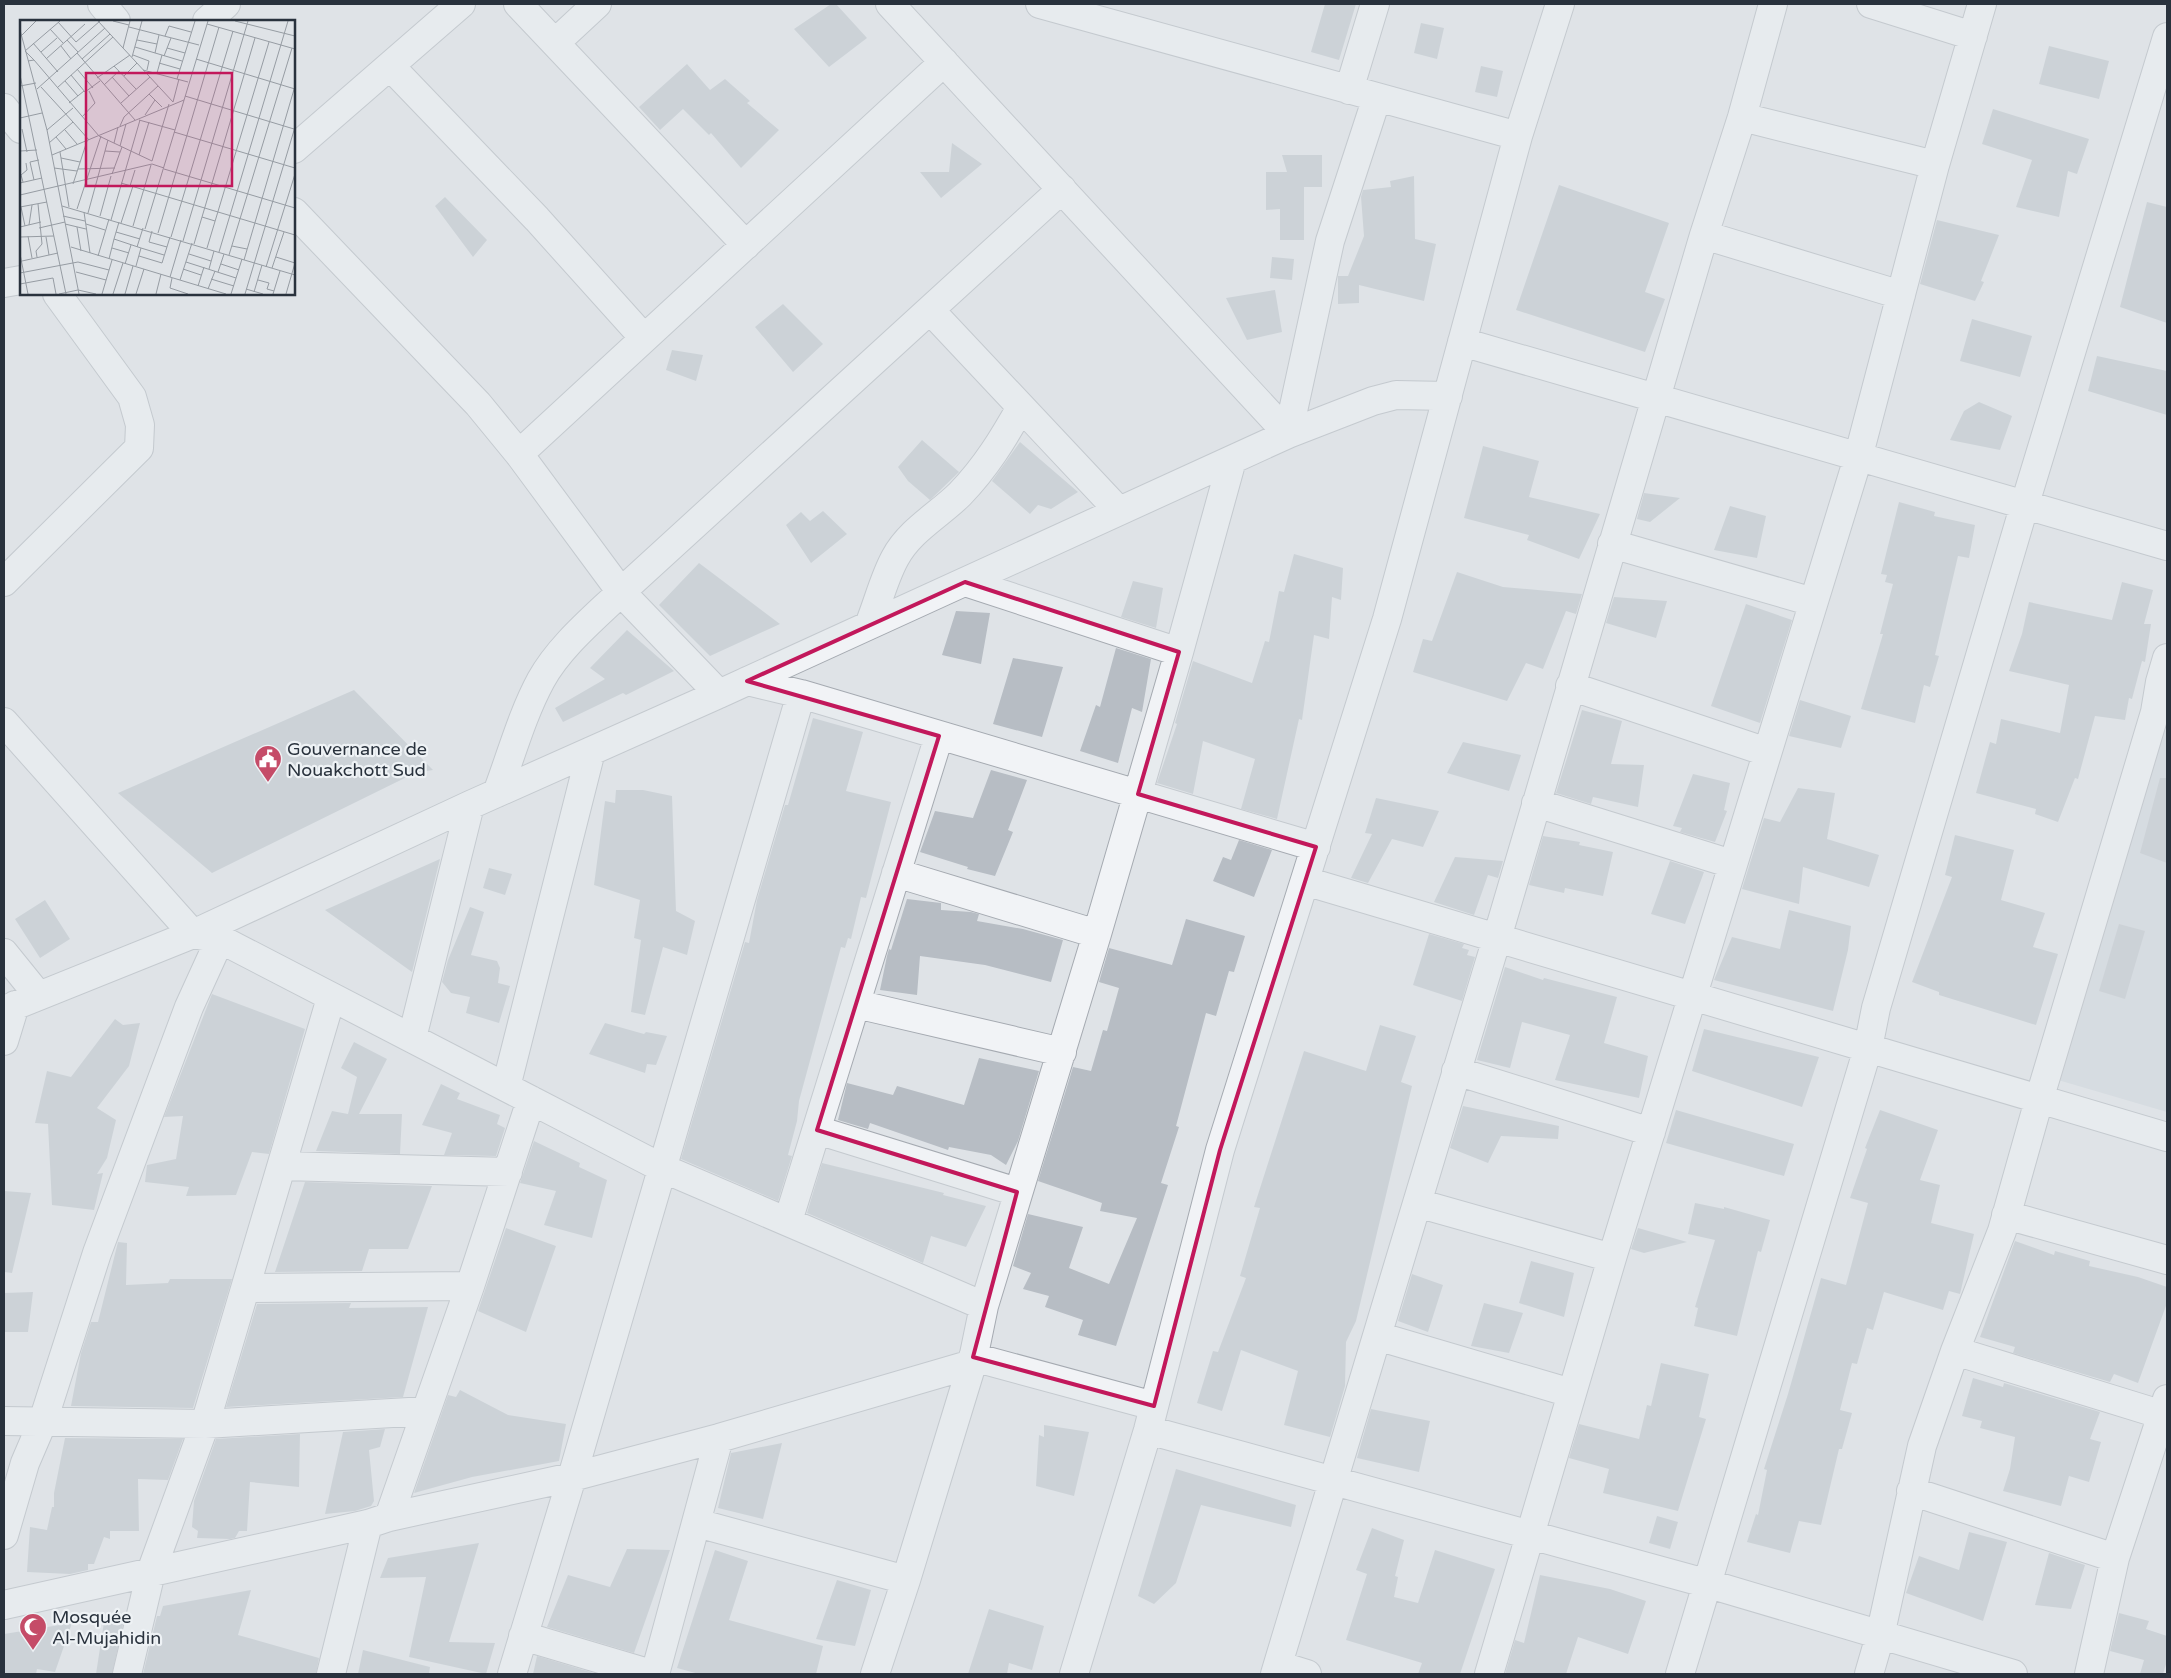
<svg xmlns="http://www.w3.org/2000/svg" width="2171" height="1678" viewBox="0 0 2171 1678" font-family="'Varela Round',sans-serif">
<style>
.built{fill:#cdd2d9}
.building{fill:#b7bdc4}
.lines{fill:none;stroke-linecap:round;stroke-linejoin:round}
.minor-casing{stroke:#a5aab1;stroke-width:30}
.minor{stroke:#f1f3f6;stroke-width:28}
.marked{fill:none;stroke:#c2185b;stroke-width:4;stroke-linejoin:round}
.labels{text-anchor:middle;dominant-baseline:central;stroke-width:4.5;stroke-linejoin:round;paint-order:stroke}
.poi-label{font-size:18px;fill:#29323d;stroke:#eef2f5;text-anchor:start}
.inset-road{fill:none;stroke:#969ca3;stroke-width:1}
.view{fill:#c2185b;fill-opacity:0.15;stroke:#c2185b;stroke-width:2.5}
.inset-edge{fill:none;stroke:#29323d;stroke-width:2.5}
</style>
<rect width="100%" height="100%" fill="#dfe3e7"/>
<path class="built" d="M2161,729l6,2v381l-109,-32z"/>
<path class="building" d="M831,4h5l31,34 -38,29 -35,-38z
M1325,4h31l-17,56 -28,-8z
M1421,23l23,5 -7,31 -23,-6z
M2049,46l60,15 -10,38 -60,-15z
M687,64l23,26 15,-11 25,22 -3,2 32,27 -38,38 -30,-35 -2,2 -26,-26 -23,21 -21,-23z
M1481,66l22,5 -6,26 -22,-5z
M1993,109l96,30 -12,35 -9,-3 -9,46 -43,-10 16,-47 -50,-16z
M952,143l30,21 -41,34 -21,-26h29z
M1282,155h40v32h-18v53h-24v-31l-14,1v-38h21z
M1414,176l1,63 21,5 -12,57 -65,-16v18l-21,1v-28h10l16,-40 -3,-39 2,-7 28,-3 -1,-6z
M1559,185l110,38 -24,69 20,7 -20,53 -129,-42z
M445,197l42,43 -14,17 -38,-51z
M2147,202l20,5v116l-47,-16z
M1937,220l62,15 -18,46 3,1 -9,19 -55,-17z
M1272,257l22,2 -2,21 -22,-2z
M1275,290l7,42 -35,8 -21,-42z
M783,304l40,40 -30,28 -38,-45z
M1972,319l60,17 -12,41 -60,-16z
M672,350l31,5 -7,26 -30,-11z
M2097,356l70,15v44l-79,-24z
M1979,402l33,14 -12,34 -50,-10 14,-29z
M922,440l37,32 -29,28 -22,-19 -10,-14z
M1020,442l58,50 -27,17 -13,-4 -8,9 -38,-33z
M1483,446l56,15 -10,36 71,17 -21,45 -52,-19 2,-5 -65,-17z
M1644,493l36,5 -30,24 -13,-3z
M1899,502l36,10 -1,4 41,9 -6,33 -11,-2 -23,99 4,1 -9,31 -6,-2 -9,38 -54,-14 22,-75h-3l13,-50 -8,-2 2,-7 -6,-1z
M1730,506l36,10 -9,42 -43,-8z
M823,511l24,23 -36,29 -25,-38 15,-13 9,9z
M1294,554l49,14 -2,32 -9,-3 -3,42 -15,-4 -12,85 -3,-1 -22,100 -36,-10 14,-50 -52,-18 -10,53 -36,-11 20,-59 -2,-1 18,-62 59,22 13,-42 4,1 10,-51 5,1z
M699,563l81,61 -70,32 -51,-51z
M1457,572l46,15 79,7 -6,20 -10,-3 -23,58 -17,-6 -19,38 -94,-29 10,-33 9,2z
M1133,581l30,7 -7,40 -35,-11z
M2122,582l31,8 -9,34h7l-6,38 -3,-1 -10,38 -3,-1 -4,22 -30,-4 -17,63 -3,-1 -17,44 -23,-8 1,-5 -60,-16 14,-51 6,2 5,-25 59,14 9,-48 -60,-14 13,-37 7,-32 83,18z
M1614,597l53,4 -11,37 -50,-15z
M1746,604l46,16 -32,103 -49,-17z
M956,611l34,2 -9,51 -39,-9z
M627,630l47,41 -48,24 -3,-2 -60,29 -8,-14 50,-29 -15,-11z
M1116,648l35,11 -9,53 -10,-4 -14,55 -38,-12 16,-46 4,2z
M1013,658l50,9 -21,70 -49,-13z
M354,690l79,80 -18,3 -203,100 -94,-80z
M1800,700l51,16 -10,32 -52,-12z
M1582,710l40,11 -11,43 33,1 -6,42 -45,-10 -2,7 -35,-11z
M813,718l50,14 -17,59 45,11 -25,96 -5,-1 -10,42 -3,-1 -3,10 -4,-1 -42,154 -2,20 -9,34 4,1 -14,45 -97,-42 64,-217 4,1 8,-43 28,-95h3z
M1463,742l58,13 -12,36 -62,-18z
M991,770l36,10 -19,50 5,2 -18,44 -28,-7 1,-2 -48,-15 15,-41 38,7z
M1693,774l37,9 -6,27 3,1 -12,31 -35,-10 2,-4 -9,-2z
M2160,778h7v85l-27,-10z
M1798,788l37,5 -8,46 52,16 -10,32 -66,-20 -4,37 -57,-15 22,-71 16,4z
M616,790h27l29,6 4,115 19,10 -8,34 -24,-8 -18,68 -14,-3 10,-72 -7,-2 6,-38 -46,-15 11,-84 10,2z
M1376,798l63,13 -16,36 -31,-8 -24,44 -17,-5 21,-44 -7,-1z
M1955,835l59,15 -13,50 44,13 -12,34 25,7 -22,71 -97,-30v-3l-27,-10 40,-105 -7,-2z
M1543,836l37,6 -1,3 34,7 -10,44 -38,-8 -1,5 -35,-8z
M1239,840l33,10 -18,47 -41,-16 10,-24 8,3z
M1455,857l48,4 -5,17 -10,-3 -14,40 -40,-13z
M440,859l-28,113 -87,-62z
M1670,861l34,11 -19,52 -34,-10z
M489,868l23,6 -7,21 -22,-7z
M907,899l34,4v7l30,2 8,2 -2,7 46,8 40,11 -12,42 -66,-17 -65,-9 -3,39 -37,-5 7,-34 2,-7 2,1z
M45,900l25,39 -30,19 -25,-39z
M470,907l14,5 -13,43 26,6 3,7 -2,15 12,3 -11,37 -33,-10 4,-16 -19,-4 -9,-11 6,-22z
M1789,910l62,16 -3,24 -15,61 -119,-31 18,-43 48,12z
M1186,919l59,17 -11,36 -5,-1 -13,45 -10,-3 -30,113 3,1 -18,56 7,2 -52,161 -38,-11 5,-15 -38,-13 4,-11 -26,-7 8,-16 -18,-7 15,-52 55,13 -14,41 40,16 28,-66 -37,-7 2,-8 -64,-22 35,-114 18,4 12,-41 4,1 12,-43 -20,-6 10,-34 63,17z
M2119,924l26,7 -20,68 -26,-8z
M1429,934l35,10 -2,4 7,2 -2,5 8,2 -13,44 -49,-16z
M1505,967l38,13 1,-2 73,19 -13,46 44,13 -9,42 -84,-18 15,-45 -48,-13 -12,46 -33,-8z
M212,994l93,35 -36,125 -17,-2 -16,43 -50,1 3,-9 -44,-5 2,-17 29,-6 7,-43 -19,1z
M115,1019l8,6 17,-2 -11,43 -32,42 19,12 -9,38 -10,16 6,-1 -9,37 -42,-5 -4,-81 -13,-1 12,-52 24,6z
M605,1023l39,11 2,-2 21,4 -11,29 -9,-1 -2,9 -56,-19z
M1380,1025l36,11 -15,46 11,4 -56,235 -10,21 -1,44 -15,51 -46,-12 14,-54 -57,-21 -19,61 -25,-8 16,-52 5,1 28,-74 -6,-2 20,-68 -6,-1 50,-156 62,20z
M1704,1029l115,28 -17,50 -110,-36z
M354,1042l33,17 -28,55h43l-2,40 -84,-3 16,-40 16,3 9,-37 -16,-9z
M979,1058l60,13 -21,70 -12,24 -15,-10 -42,-8 -1,3 -78,-27 -2,6 -30,-9 9,-37 46,12 4,-9 67,19z
M441,1084l19,9 -3,6 43,16 -3,9 8,4 -9,28 -52,-1 8,-22 -30,-8z
M1463,1106l96,20 -1,13 -57,-3 -13,27 -38,-15z
M1676,1110l118,34 -10,32 -118,-33z
M1880,1110l58,20 -18,50 20,5 -9,38 43,11 -14,60 -11,-3 -6,19 -59,-18 -11,38 -6,-2 -10,36 -5,-1 -12,47 12,3 -10,36h-3l-18,76 -22,-4 -9,32 -43,-11 9,-28 2,1 9,-45 -3,-1 24,-75 33,-116 25,7 22,-82 -18,-5 17,-49 -2,-1z
M534,1141l46,22 -1,4 28,13 -15,58 -48,-13 12,-34 -36,-8z
M822,1163l122,30 -1,2 43,11 -20,41 -35,-11 -8,27 -116,-50z
M305,1182l127,4 -24,63h-39l-7,22 -87,1z
M4,1191l27,2 -19,80 -8,-1z
M1695,1203l29,6v-2l46,13 -9,32 -3,-1 -21,85 -43,-10 4,-18 -3,-1 20,-67 -27,-6z
M506,1228l50,18 -30,86 -48,-21z
M1638,1228l49,14 -43,11 -13,-4z
M2015,1241l39,14 1,-4 35,10 -1,5 49,11 29,10v16l-29,80 -24,-9 -4,8 -97,-29 2,-6 -35,-10z
M118,1242l9,1 -1,42 42,-2 2,-4h62l-39,129 -122,-2 10,-53 10,-31h7z
M1531,1261l43,12 -10,44 -45,-14z
M1412,1274l31,11 -15,47 -30,-11z
M33,1292l-5,40h-24v-39z
M351,1303l-2,5 79,-1 -25,90 -177,10 31,-103z
M1484,1303l39,10 -14,40 -38,-7z
M1661,1363l48,11 -10,43 7,2 -28,92 -75,-18 6,-24 -40,-11 10,-34 60,15 8,-34 4,1z
M1973,1378l30,9 1,-4 96,29 -10,27 11,3 -12,40 -20,-6 -8,30 -58,-15 7,-22 5,-32 -35,-9 2,-7 -20,-5z
M460,1390l48,25 58,9 -7,37 -87,16 -58,16 34,-98 8,2z
M1371,1409l59,12 -11,51 -62,-14z
M1044,1425l45,7 -15,64 -38,-10 3,-51 5,2z
M385,1429l-5,18 -11,3 5,51 -3,5 -16,5 -30,3 18,-82z
M300,1434l-1,53 -49,-5 -3,49h-8l-4,7 -5,1 -33,-1 1,-7 -6,-4 2,-26 22,-62z
M65,1438l118,1 -15,41 -30,-1 1,52h-29v8l-6,-2 -10,27h-6v6l-18,4 -43,-2 3,-45 17,3 5,-23h2v-14z
M782,1443l-19,76 -45,-11 13,-55z
M1176,1469l120,36 -5,22 -90,-22 -25,78 -22,21 -16,-8z
M1657,1516l21,6 -8,27 -21,-6z
M1372,1528l32,12 -9,36 3,1 -4,20 24,6 17,-53 60,19 -35,105h-42l4,-11 -76,-23 21,-66 -11,-4z
M1969,1532l38,10 -24,79 -77,-28 13,-37 40,14z
M479,1543l-30,99 46,1 -9,31 -77,-17 17,-80 -46,1 8,-20z
M627,1549l43,1 -36,103 -87,-26 21,-52 42,12z
M715,1550l33,11 -19,59 94,26 -7,28h-117l-22,-6z
M2049,1553l36,12 -14,44 -36,-4z
M1540,1575l70,14 36,12 -18,53 -50,-17 -12,37h-61l10,-34 9,3z
M837,1580l34,10 -16,56 -39,-7z
M251,1590l-13,45 81,23 -3,16h-173l14,-58h3l3,-10z
M989,1609l55,17 -12,44 -23,-7 -2,11h-39z
M2119,1613l30,8 -3,8 21,7v25l-4,13h-23l4,-14 -34,-9z
M124,1620l-12,54h-16l8,-52z
M72,1623l-17,49 -18,-3 -1,5h-32v-40z
M363,1650l67,17 -1,7h-71z
M537,1656l60,18h-64z"/>
<g class="lines">
<defs>
<path id="minor" d="M102,4l14,17
M518,4l228,241
M890,4l398,430 42,-193 47,-144
M1040,4l478,132
M1871,4l102,32
M207,21l19,-17
M555,43l42,-39
M390,66l147,153 107,119
M1349,90l26,-86
M4,108l17,21
M1742,117l193,48
M294,149l167,-145
M294,212l184,192 41,50 102,138 98,102
M1704,235l197,60
M4,283l17,-3
M930,310l189,201
M1462,342l705,204
M519,454l425,-392
M1612,544l201,58
M4,582l135,-134 1,-23 -8,-28 -75,-103
M965,582l214,70
M869,625c9,-22 15,-47 26,-67 15,-28 44,-43 65,-64 26,-27 43,-55 61,-87
M747,681l54,13 515,153
M1570,686l197,66
M4,722l189,212 27,5 442,229 322,138
M497,793c14,-37 25,-78 44,-113 19,-34 52,-61 80,-88l441,-403
M1536,803l196,61
M896,873l201,61
M1305,881l862,256
M4,953l34,42
M856,1004l206,48
M4,1010l189,-76 277,-129 249,-111 569,-260 85,-33 23,-6 52,1
M412,1038l58,-233
M4,1041l11,-36
M1456,1071l195,61
M506,1087l85,-336
M817,1130l200,62
M282,1166l226,6
M1417,1203l195,55
M2006,1215l161,45
M788,1221l151,-485
M247,1288l223,-2
M1377,1336l194,57
M1955,1351l208,64
M973,1357l181,49
M4,1421l201,3 221,-13
M1148,1430l561,154 304,90
M1911,1491l204,67
M389,1517l81,-231 61,-186
M697,1523l209,57
M4,1535l21,-72 18,-42 54,-168 92,-246 31,-68
M4,1605l364,-81 21,-7 183,-40 147,-39 253,-74 12,-58 113,-372 82,-282 53,-192
M523,1636l128,38
M1278,1665l29,9
M127,1674l24,-102 54,-148 126,-426
M331,1674l37,-150
M512,1674l60,-197 229,-783
M655,1674l64,-236
M875,1674l31,-94 66,-216
M1074,1674l74,-244 72,-280 167,-531 131,-483 42,-132
M1275,1674l222,-736 207,-703 38,-118 31,-113
M1489,1674l123,-416 246,-800 77,-293 47,-161
M1680,1674l188,-626 8,-40 148,-501 143,-470
M1869,1674l11,-38 42,-190 33,-95 47,-120 37,-131 116,-388 5,-30 7,-24
M2089,1674l26,-116 52,-159"/>
</defs>
<use href="#minor" class="minor-casing"/>
<use href="#minor" class="minor"/>
</g>
<path d="M0 0H2171V1678H0ZM965,582l214,70 -41,142 178,53 -96,303 -66,256 -181,-49 44,-165 -200,-62 122,-394 -192,-55z" fill="#dfe3e7" fill-opacity=".55" fill-rule="evenodd"/>
<path class="marked" d="M965,582l214,70 -41,142 178,53 -96,303 -66,256 -181,-49 44,-165 -200,-62 122,-394 -192,-55z"/>
<defs>
<symbol id="civic-pin" viewBox="-11 -11 22 30"><path d="M0 17L-7.5 6A9.5 9.5 0 1 1 7.5 6Z" fill="#c54c68" stroke="#eef2f5"/><path d="M-.6-6.5H3V-4.5H.6V-3L4-1V1h2V6H-6V1h2V-1L-.6-3ZM-1.2 2.5V6h2.4V2.5Z" fill="#fff"/></symbol>
<symbol id="mosque-pin" viewBox="-11 -11 22 30"><path d="M0 17L-7.5 6A9.5 9.5 0 1 1 7.5 6Z" fill="#c54c68" stroke="#eef2f5"/><path d="M3.5-4.9A6 6 0 1 0 3.5 4.9A5 5 0 1 1 3.5-4.9Z" fill="#fff"/></symbol>
</defs>
<g fill-rule="evenodd">
<use href="#civic-pin" x="252" y="743" width="32" height="43"/>
<use href="#mosque-pin" x="17" y="1611" width="32" height="43"/>
</g>
<g class="labels">
<g class="poi-label">
<text x="287" y="749">Gouvernance de<tspan x="287" dy="21">Nouakchott Sud</tspan></text>
<text x="52" y="1617">Mosquée<tspan x="52" dy="21">Al-Mujahidin</tspan></text>
</g>
</g>
<g transform="translate(20 20)">
<rect width="275" height="275" fill="#dfe3e7"/>
<path class="inset-road" d="M78,1l75,81 6,-23M93,1l16,4M215,1l60,15M38,2l18,20 24,-21M187,4l88,25M109,7l70,18M30,9l13,14M0,10l27,100 32,164M2,15l14,-14M145,16l4,-10 22,6M47,20l11,12M117,20l20,4M13,23l25,29M41,26l10,13M115,27l47,14M103,28l7,-27M147,28l18,5M21,32l16,-14M57,33l58,67M135,33l4,-18M113,35l16,6 -2,9M144,36l7,-18M112,37l10,-36M26,39l39,-35M62,39l28,-25M176,39l99,30M14,40l65,76 53,25M8,41l6,-1 -9,-9 35,-30M139,43l21,6M94,46l22,23M57,49l16,19M123,50l45,12M137,53l5,-18M0,55l46,219M51,55l14,17 15,-11M104,56l13,-13M92,57l17,19M77,58l33,-23M157,59l18,-58M45,61l13,15M84,65l15,-14M0,66l16,-3M21,67l32,35M37,68l56,-51M17,69l68,-61M129,74l13,13M165,76l109,33M49,83l15,-12M101,83l29,-26M125,95l10,-15M62,97l13,-14 -6,-12M0,98l22,-5M119,100l36,10M100,106l4,-9 34,-31M2,109l5,23M27,110l26,-22M45,110l12,14M154,112l121,36M36,117l10,12M29,123l24,-21 16,18M94,123l4,-16M100,126l6,-22M0,131l17,-1M85,131l15,1M40,132l9,55M32,135l132,-55M119,135l10,-33M41,138l19,4M132,141l17,-57M34,148l23,3M58,149l37,-1M144,149l131,39M92,154l10,-27M14,160l-4,-18 9,-2M3,162l-2,-7 6,-5 -1,-7M0,163l22,-5M101,163l174,52M53,164l14,-43M110,166l5,-16M0,175l132,-31 12,4M42,186l233,69M0,187l27,-5M1,187l4,19M57,189l24,-73M64,192l6,41M68,193l20,-73M43,196l22,5M80,196l11,-40M182,197l53,-179M91,200l29,-100M99,202l-5,17 27,9 -5,18M101,203l12,-37M45,204l21,5M66,204l19,6M9,205l3,-20M113,206l18,-61M0,207l21,-5M57,207l4,24M19,208l26,-6M125,209l63,-208M132,211l-3,11 18,5M96,212l24,7M138,213l61,-206M8,216l4,22M0,217l34,-1M26,217l3,18M151,217l62,-206M163,221l65,-220M174,224l8,-27 13,4M212,226l15,3M51,227l155,47M117,227l6,-19M92,228l17,5M121,228l23,7M187,228l62,-206M199,232l69,-231M0,234l8,40M169,234l22,7M209,235l63,-207M78,236l11,-37M119,236l23,7 8,-26M17,237l-1,-6 6,-7 -4,-40M256,237l19,6M89,239l5,-20M224,240l51,-174M2,241l36,-8M166,242l50,16M105,244l6,-19M201,244l18,6M246,247l29,-93M252,248l12,-36M163,249l18,6M189,249l5,-18M56,252l30,8M198,252l6,-18M0,253l58,-11 31,8M150,257l11,-37M152,258l-2,10 18,6M191,259l23,7M160,260l12,-37M238,260l11,3 -2,6 7,2M0,264l33,-6 3,16M178,266l6,-19M188,269l7,-18M226,269l17,5M234,272l8,-27M39,274l19,-4 18,4M82,274l10,-34M93,274l10,-31M105,274l8,-28M116,274l8,-25M136,274l5,-20M211,274l11,-35M225,274l50,-167M253,274l7,-23M266,274l9,-31"/>
<path class="view" d="M66,53h146v113h-146z"/>
<rect width="275" height="275" class="inset-edge"/>
</g>
<rect width="2171" height="1678" fill="none" stroke="#29323d" stroke-width="10"/>
</svg>
